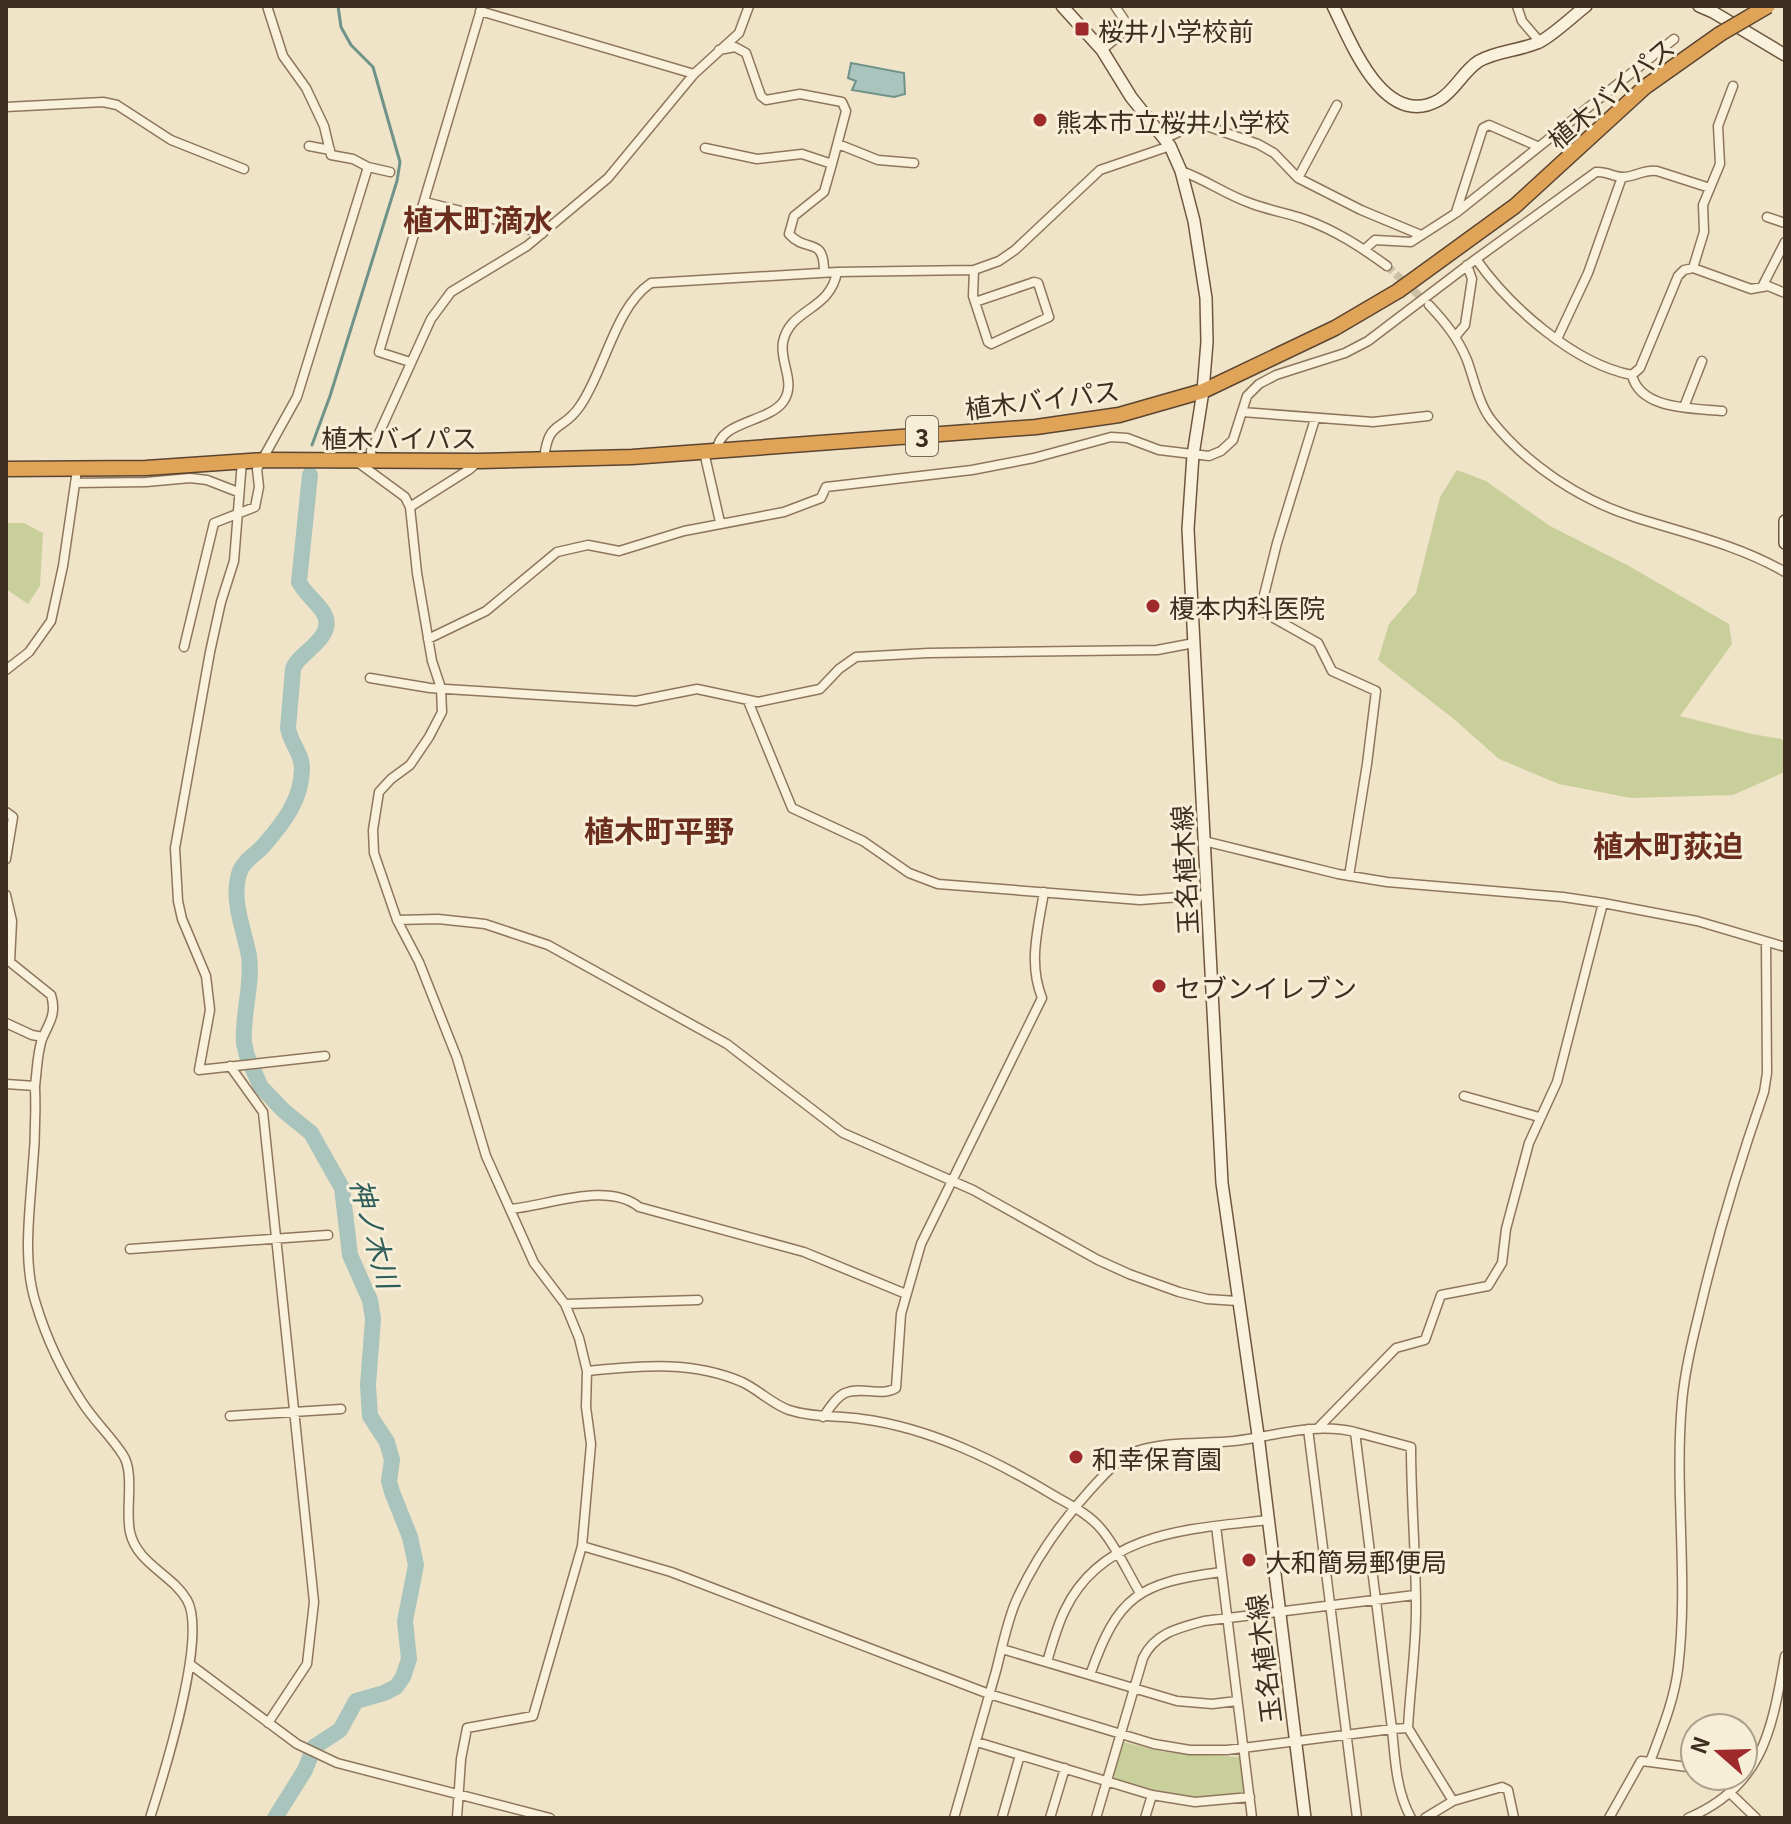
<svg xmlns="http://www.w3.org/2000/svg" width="1791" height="1824" viewBox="0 0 1791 1824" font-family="Georgia,'Noto Sans JP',serif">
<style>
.green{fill:#c9cf9b}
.water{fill:#a9c4bc;stroke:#6f938a;stroke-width:2}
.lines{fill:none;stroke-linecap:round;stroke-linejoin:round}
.stream{stroke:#6f938a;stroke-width:3}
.river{stroke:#a9c4bc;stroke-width:16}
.street-tunnel{stroke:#ccc0a6;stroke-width:8;stroke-dasharray:8 4;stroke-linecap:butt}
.street-casing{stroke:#8d765c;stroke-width:11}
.secondary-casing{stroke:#6f573f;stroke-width:14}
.highway-casing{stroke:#5b4430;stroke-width:17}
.street{stroke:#faf1dc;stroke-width:8}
.secondary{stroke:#faf1dc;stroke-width:11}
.highway{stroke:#e0a458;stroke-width:14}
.highway-bridge-casing{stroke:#5b4430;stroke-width:17;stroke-linecap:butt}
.highway-bridge{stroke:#e0a458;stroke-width:14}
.poi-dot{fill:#9e2a2b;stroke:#f7eed8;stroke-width:3}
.labels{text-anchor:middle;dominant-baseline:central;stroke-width:6;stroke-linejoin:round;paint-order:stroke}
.shield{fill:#f7eed8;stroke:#756857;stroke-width:2}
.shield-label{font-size:24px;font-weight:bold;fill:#3d2e20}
.poi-label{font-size:26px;fill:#3d2e20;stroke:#f7eed8;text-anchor:start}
.street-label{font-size:26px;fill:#3d2e20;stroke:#f7eed8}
.water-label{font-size:28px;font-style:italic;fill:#2f5d5a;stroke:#f7eed8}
.quarter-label{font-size:30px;font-weight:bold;fill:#6b2e1e;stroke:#f7eed8}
</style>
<rect width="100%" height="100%" fill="#f0e4c8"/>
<path class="green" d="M1457,470l29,11 64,45 79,40 100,58 3,20 -52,72 72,18 30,5 3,8v25l-52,23 -102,3 -72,-14 -60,-25 -44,-39 -77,-60 11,-36 27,-31 24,-96z
M6,523h18l19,10 -3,53 -12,18 -22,-15z
M1124,1742l40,10 76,5 6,36 -54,6 -32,-5 -48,-15z"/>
<path class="water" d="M851,63l53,10 1,21 -11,3 -42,-7 4,-9 -8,-3z"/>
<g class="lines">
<path class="stream" d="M312,445l18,-49 67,-215 3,-19 -27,-95 -22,-22 -10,-18 -3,-21"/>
<path class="river" d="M275,1818l30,-48 9,-23 26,-17 16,-29 28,-8 12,-6 7,-10 6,-18 -4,-38 11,-56 -6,-28 -18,-45 -3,-11 3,-21 -5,-18 -17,-26 -2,-31 5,-66 -3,-19 -20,-45 -8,-67 -31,-55 -27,-22 -23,-24 -14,-31 -3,-13c-2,-29 9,-58 5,-87 -5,-27 -19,-57 -9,-85 4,-11 18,-18 25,-27 19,-22 37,-45 37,-76 0,-15 -12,-25 -14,-40l5,-59c4,-16 46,-32 30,-57 -7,-11 -17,-17 -24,-30l11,-107"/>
<path class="street-tunnel" d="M1387,266l40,37"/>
<defs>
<path id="street" d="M1517,6l5,15 18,21
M480,11l214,63
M719,50l16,-3 11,6 15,43 5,4 34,-6 42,8 4,9 -14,53
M1102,50l27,-23 -14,-21
M1337,105l-39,73 63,32 60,25
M6,107l97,-5 14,3 54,35 73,29
M1164,139l34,-16 60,21 16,9 24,25
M838,144l40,16 36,3
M309,146l21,4
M705,148l52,11 45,-5 30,10 -8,28 -30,24 -5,18c18,20 35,1 35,38
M368,167l22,5
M1181,171c24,8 45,24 69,32 18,7 37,10 54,16 31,11 57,28 83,47
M425,202l92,23 25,9
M1456,212l27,-84 6,-3 48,21
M1767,217l18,6
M1365,249l10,-9 36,2 45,-29 218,-174
M1476,259l120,-87c11,-1 17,5 27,5 12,0 21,-8 34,-6l53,17
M1693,268l11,-36 -1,-27 17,-41 -2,-38 15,-40
M974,270l-1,26 15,46 3,2 58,-27 -11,-34 -4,-1 -59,20
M1762,287l23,-45
M1429,305c16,17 29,33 38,55 7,19 12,45 25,61 36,45 90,80 145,97 51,16 101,27 148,54
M1455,337l10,-12 7,-46 -5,-14
M1557,339l31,-66 34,-96
M410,362l-31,-10 103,-346
M1632,375c8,35 61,33 90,36
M1684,407l18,-46
M1242,412l131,10 55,-6
M1315,419l-38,124 -15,60 1,9 55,31 14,28 44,20 -9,73 -18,112
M717,451c1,-30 50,-28 66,-49 14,-19 -4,-40 0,-60 7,-34 47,-31 54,-70
M704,452l16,70
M372,460l-1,-9 60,-132 20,-27 76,-46 81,-68 86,-104 45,-41 10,-27
M544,460c4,-42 18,-27 36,-54 25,-36 35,-99 71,-123l186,-11 137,-2 25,-9 16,-11 85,-80 70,-24
M242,461l-8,100 -13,41 -11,50 -35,196 3,53 4,18 24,57 4,34 -11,60 126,-14
M356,461l49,36 5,10 7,66 15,88 9,27 1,24 -13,25 -19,28 -19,14 -12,13 -6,38 1,23 23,67 22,42 38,96 29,98 48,107 31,41 14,34 8,33 -1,36 5,37 -9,102 -49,170 -66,12 -6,31 -4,59
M75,483l71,-1 44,-4 17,2 31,12
M410,507l60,-38 9,-8
M428,639l58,-28 71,-59 31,-7 31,6 65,-20 100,-19 37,-14 5,-11 146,-17 62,-12 77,-21 16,1 32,12 50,6 12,-5 12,-11 14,-44 12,-12 17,-9 69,-22 23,-12 108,-82c33,47 98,105 156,116l8,-7 38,-92 6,-6 9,-2 58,21 17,-3 17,7
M184,647l30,-124 41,-16 4,-20 -2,-18 40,-72 71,-230 -15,-8 -22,-4 -7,-29 -18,-38 -23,-32 -16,-50
M6,670l23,-18 22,-31 12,-55 14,-96
M370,678l60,10 206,13 61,-12 61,13 62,-13 19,-20 17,-12 72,-4 229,-3 37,-7
M748,701l44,107 71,33 46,32 29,11 202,16 67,-5
M6,812l7,5 -7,42
M1204,841l134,33 49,8 176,15 40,6 94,18 88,26
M6,895l6,26 -2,41 41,33c6,19 -2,28 -9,44 -5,15 -5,32 -7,47
M397,920l41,-1 47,5 63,21 179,99 116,89 130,57 125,70 31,14 50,18 28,7 30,2
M6,1023l26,12 11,2
M230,1066l33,46 51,490 -7,62 -39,59
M6,1084l29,2c1,31 0,61 -3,91 -3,41 -9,87 4,127 10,33 27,69 46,98 12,19 29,34 41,53 12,18 2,55 7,77 7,32 42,42 57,68 21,36 -24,177 -37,218
M1464,1096l75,21
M510,1209c37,-3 97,-28 129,-2l165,45 102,42
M130,1249l198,-14
M565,1304l133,-4
M587,1371c54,-5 104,-11 155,11 17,8 30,22 47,28 24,8 49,5 73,9 68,9 133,41 191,76 17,10 36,19 49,35 15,18 26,43 38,63
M230,1416l111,-7
M823,1417c6,-8 13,-20 22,-24 17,-7 36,4 51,-5l5,-74 20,-70 121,-246c-14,-35 -4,-69 2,-106
M1318,1428l78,-80 29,-8 16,-45 47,-9 14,-23 4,-34 23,-86 28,-61 46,-179
M1308,1429l49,389
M1355,1432l56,15c0,54 5,108 5,162 0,40 -6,80 -8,119
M1216,1526l36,292
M582,1546l89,26 318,122 165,50 36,6h37l165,-21 -37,-297c-40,-10 -80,4 -121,9 -31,3 -67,0 -97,10 -20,8 -32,23 -46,38 -30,33 -57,72 -75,112 -9,21 -14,47 -20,70 -14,49 -28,98 -42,147
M1002,1649l175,52 35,3 25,-3
M1047,1662c5,-17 10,-36 18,-52 38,-80 128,-81 203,-90
M191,1665l106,79 40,19 213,55
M1090,1675c28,-80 49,-92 131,-103
M977,1742l175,53 43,7 55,-5
M1650,1762l45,6
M1730,1793l26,25
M1002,1818l18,-63
M1050,1818l15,-50
M1096,1818l47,-160c12,-25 35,-30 61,-37l211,-26
M1145,1818l7,-23
M1411,1818c-15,-27 -16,-59 -19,-89l16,-1 45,73
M1425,1818l28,-17 49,-14 6,3 6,28
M1609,1818l32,-57 9,1c11,-30 24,-61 28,-93 11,-89 -4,-178 4,-267 3,-34 12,-68 20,-101 17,-71 38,-140 62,-209l3,-19 -1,-131
M1688,1818c76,-32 84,-90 97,-162"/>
<path id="secondary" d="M1062,6l40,44 29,47 39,49 11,25 13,50 12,77 1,44 -4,49 -10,64 -5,74 34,654 36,252 47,383
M1333,6c18,36 51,125 106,94 16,-9 24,-29 40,-39 18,-10 38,-10 58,-18 12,-4 37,-28 49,-37
M1699,6l14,6 72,43
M1785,521v22"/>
<path id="highway" d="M6,469l140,-1 118,-8 215,1 153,-4 404,-30 83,-12 84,-24 132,-63 63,-37 117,-85 130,-119 75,-53"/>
</defs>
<use href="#street" class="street-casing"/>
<use href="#secondary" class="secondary-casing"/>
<use href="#highway" class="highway-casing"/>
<use href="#street" class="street"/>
<use href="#secondary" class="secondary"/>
<use href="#highway" class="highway"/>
<defs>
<path id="highway-bridge" d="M1720,34l48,-28"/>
</defs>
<use href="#highway-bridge" class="highway-bridge-casing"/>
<use href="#highway-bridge" class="highway-bridge"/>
</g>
<g class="poi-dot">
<rect x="1074" y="21" width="16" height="16" rx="4"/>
<circle cx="1040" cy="120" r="8"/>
<circle cx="1153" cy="606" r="8"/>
<circle cx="1159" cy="986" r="8"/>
<circle cx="1076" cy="1457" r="8"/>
<circle cx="1249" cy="1560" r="8"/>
</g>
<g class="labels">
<rect class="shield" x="906" y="416" width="32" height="40" rx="6"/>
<g class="shield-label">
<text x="922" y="436">3</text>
</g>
<g class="poi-label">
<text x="1098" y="29">桜井小学校前</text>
<text x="1056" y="120">熊本市立桜井小学校</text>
<text x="1169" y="606">榎本内科医院</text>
<text x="1175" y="986">セブンイレブン</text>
<text x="1092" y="1457">和幸保育園</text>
<text x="1265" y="1560">大和簡易郵便局</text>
</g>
<g class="street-label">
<text transform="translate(1610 92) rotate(-40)">植木バイパス</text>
<text transform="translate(1042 398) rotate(-7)">植木バイパス</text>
<text x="399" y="436">植木バイパス</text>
<text transform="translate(1183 870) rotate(-93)">玉名植木線</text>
<text transform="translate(1262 1659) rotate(-97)">玉名植木線</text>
</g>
<g class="water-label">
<text transform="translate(376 1233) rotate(75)">神ノ木川</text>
</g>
<g class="quarter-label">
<text x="478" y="218">植木町滴水</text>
<text x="659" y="829">植木町平野</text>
<text x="1668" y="844">植木町荻迫</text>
</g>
</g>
<rect width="1791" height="1824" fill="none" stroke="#3d2e20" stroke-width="16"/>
<g transform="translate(1719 1752) rotate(290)"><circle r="38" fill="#f7eed8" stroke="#ada18e" stroke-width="2"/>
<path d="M0-6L14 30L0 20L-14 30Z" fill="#9e2a2b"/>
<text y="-12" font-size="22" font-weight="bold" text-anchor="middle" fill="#3d2e20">N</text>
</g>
</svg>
